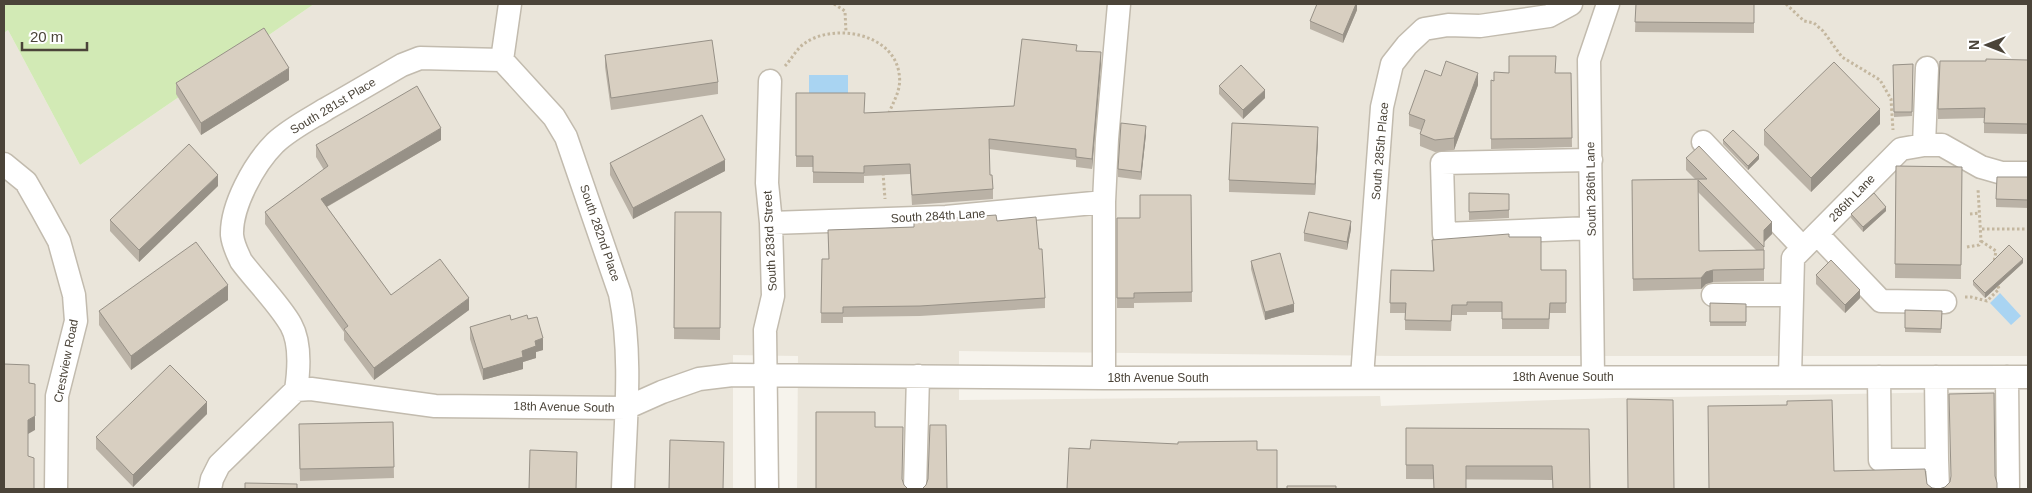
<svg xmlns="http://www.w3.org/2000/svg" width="2032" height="493" viewBox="0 0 2032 493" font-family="Arial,sans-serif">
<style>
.residential{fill:#eae5da}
.green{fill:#d2eab5}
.water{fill:#a9d4f2}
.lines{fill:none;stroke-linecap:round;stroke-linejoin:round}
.minor-casing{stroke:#c2bbae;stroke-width:25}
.path{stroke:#c4b79f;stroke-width:3;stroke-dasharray:2.5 2.5;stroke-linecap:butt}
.minor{stroke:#fff;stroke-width:22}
.wall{fill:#bab2a6;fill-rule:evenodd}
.shaded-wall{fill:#979187}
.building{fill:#d8cfc1;stroke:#979187}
.labels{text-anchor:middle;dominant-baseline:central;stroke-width:4.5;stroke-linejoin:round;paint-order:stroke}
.street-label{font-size:12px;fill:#4b4439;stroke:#fff}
</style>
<rect width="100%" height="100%" fill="#f6f3ec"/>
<path class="residential" d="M314,4h1714v352h-635l-434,-5v49l421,-4 1,10 234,-8 399,-7v98h-1217l1,-133 -65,-1v134h-729v-456l4,-3 72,135z"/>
<path class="green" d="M4,4h310l-234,161 -72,-135 -4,3z"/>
<path class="water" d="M809,75h39v18h-26v3h-13z
M2000,293l21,23 -10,9 -21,-22z"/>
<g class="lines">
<defs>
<path id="minor" d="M510,4l-8,56 52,57 12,20 54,157c13,63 5,131 3,195
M1703,142l100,106
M1924,145l3,-77
M1591,160l-149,3 2,71 147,-6
M4,164l22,18 16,28 17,31 15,54 2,26 -19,75 -1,93
M771,223l175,-6 158,-15
M1817,234l64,67 64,1
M1713,295h79
M1362,377l20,-270 10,-43 15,-19 17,-16 24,-4 32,1 69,-10 22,-12
M1593,377l-4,-317 19,-56
M1790,377l3,-119 108,-109 23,-4h18l39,22 21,6h26
M1879,377l1,83h57l-1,-83
M2007,377l1,112
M1104,378v-176l3,-63 12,-135
M296,390l15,-1 124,17 191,2 36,-16 37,-13 33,-4 372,3 924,-1
M1937,460l1,29
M210,489l2,-10 7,-14 77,-75c3,-20 5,-47 -5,-65 -11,-20 -36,-45 -50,-64 -4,-9 -8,-16 -9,-26 -1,-29 22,-71 43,-92 15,-14 33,-23 51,-34 25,-14 50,-29 76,-44l18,-7 82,2
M767,489l-2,-159 8,-34 -2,-73 -4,-40 3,-102
M915,489l3,-113"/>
</defs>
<use href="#minor" class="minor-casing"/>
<path class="path" d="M834,4l11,7 1,21
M1786,4l18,17 10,2 9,8 19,26 38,23 11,19 2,31
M785,66c6,-6 12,-18 20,-23 29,-20 88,-10 94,30 3,16 -5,27 -10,40
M883,173l2,26
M1970,214l10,-1
M1982,229h46
M1981,241l15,10 -2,11
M1967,247l12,-2 2,-4 -3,-52
M1965,297h6l16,4 12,-12 -2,-7"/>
<use href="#minor" class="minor"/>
</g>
<path class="wall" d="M1357,4v6l-14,33 -33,-14v-8z
M1636,4h118v29l-119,-1z
M1077,51l24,12 -9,106 -16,-2v-7l-87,-11 1,26 3,14v10l-81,6 -2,-31 -46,2v7h-51v-16h-17v-74l68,20 150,-7z
M605,55l113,27v12l-107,16 -6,-43z
M2028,60v74l-44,-1v-15l-46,1v-10z
M1913,64l-1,52 -18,1 -1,-52z
M1556,73h15l1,74 -81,2v-69l3,1z
M1441,76l37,9 -24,65 -19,2 -15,-6v-12l1,-4 -12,-4v-12z
M289,80l-88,55 -25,-41v-11z
M1219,86l46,12 -22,21 -24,-25z
M1880,124l-69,68 -47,-47v-15z
M1146,134l-5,46 -23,-3v-8z
M1318,139l-3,56 -86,-3v-12z
M441,140l-114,67 64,88 78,15 -95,70 -30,-40v-8l-79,-108v-12l59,-42 -8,-13v-12z
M1723,140l36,19 -11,11 -25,-26z
M1686,158l86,76 -8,8v39l-51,1 -7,2 -5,5 -68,2 -1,-111 63,-1 -9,-9zM1698,192l58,58 -57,1z
M610,163l115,8 -92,48 -23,-44z
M1896,166l66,1 -1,112 -66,-1z
M2028,177v31l-32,-1v-8z
M218,186l-79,76 -29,-31v-11z
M1469,193l40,1v24l-40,2z
M1191,195l1,107 -58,1v5h-17v-90h23z
M1886,211l-23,21 -12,-14v-4z
M675,212h46l-1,128 -46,-1z
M997,221l48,77v10l-125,8 -77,1v6h-22l1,-64h7l-1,-29 86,-3z
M1351,229l-4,21 -43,-9v-8z
M1509,237l32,33h25v43h-16l-1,16h-47v-17h-35v3h-15l-1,16 -46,-1v-17h-15l1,-43 42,1 -1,-31z
M1251,261l43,51 -29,8 -14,-51z
M2023,263l-38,35 -12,-13v-4z
M1816,275l44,23 -15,15 -29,-29z
M228,300l-97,70 -32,-45v-14z
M1710,303l36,1v22h-36z
M1905,310l37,1 -1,22 -36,-1z
M528,319l15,31 -7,2v6l-13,4v7l-40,11 -13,-41v-12l41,-7z
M207,414l-74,73 -37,-38v-12z
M393,422l1,56 -94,3 -1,-45z
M1406,428l183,1 -37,51 -146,-1z"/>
<path class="shaded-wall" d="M1356,4h1v6l-14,33v-8z
M1101,52v11l-9,106v-10z
M289,68v12l-88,55v-12z
M1478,73v12l-24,65v-12z
M1265,90v8l-22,21v-9z
M1880,109v15l-69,68v-14z
M1146,126v8l-5,46v-8z
M1318,127v12l-3,56v-11z
M441,128v12l-120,70v-11z
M1759,155v4l-11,11v-4z
M725,160v11l-92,48v-11z
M218,175v11l-79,76v-12z
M1886,207v4l-23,21v-5z
M1351,221v8l-4,21v-8z
M1772,222v12l-8,8v-12z
M2023,259v4l-38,35v-5z
M1713,270v12l-7,2 -5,5v-11l5,-6z
M228,285v15l-97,70v-14z
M1860,290v8l-15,15v-8z
M469,298v12l-95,70v-12z
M1294,304v8l-29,8v-8z
M543,338v12l-7,2v6l-13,4v7l-40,11v-11l39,-18 13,-10z
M207,402v12l-74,73v-12z
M35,416v14l-7,4v-14z"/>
<path class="building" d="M1317,4h39l-13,31 -33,-14z
M1636,4h118v19l-119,-1z
M264,28l25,40 -88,55 -25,-40z
M1022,39l55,6 -1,6 25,1 -9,107 -16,-2v-8l-87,-10 1,36h2l1,14 -81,6 -2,-31 -46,2v7l-51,-1v-16h-17v-63h69l-1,20 150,-7z
M712,40l6,42 -107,16 -6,-43z
M1509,56h47l-1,17h16l1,65 -81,1v-59l3,1v-9l15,1z
M1986,59l42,1v64l-44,-1 1,-15 -47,1 2,-48h46z
M1446,61l32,12 -24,65 -19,2 -15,-6 5,-14 -16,-6 16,-44 16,6z
M1834,62l46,47 -69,69 -47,-48z
M1913,64l-1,48h-18l-1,-47z
M1241,65l24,25 -22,20 -24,-24z
M417,86l24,42 -120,71 70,96 49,-36 29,39 -95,70 -30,-39 4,-3 -83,-114 63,-46 -12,-21z
M702,115l23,45 -92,48 -23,-45z
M1121,123l25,3 -5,46 -23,-3z
M1232,123l86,4 -3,57 -86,-4z
M1733,130l26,25 -11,11 -25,-26z
M189,144l29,31 -79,75 -29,-30z
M1699,146l73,76 -8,8v17l-66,-67 1,71 65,-1v19l-51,1 -7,2 -5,6 -68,1 -1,-99 75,-1 -21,-21z
M1896,166l66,1 -1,98 -66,-1z
M1997,177h31v23l-32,-1z
M1469,193l40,1v16l-40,2z
M1874,193l12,14 -23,20 -12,-13z
M1140,195h51l1,97 -58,1v5h-17v-80h23z
M675,212h46l-1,116h-46z
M1309,212l42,9 -4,21 -43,-9z
M996,215l1,6 39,-4 3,32h3l3,49 -125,8 -77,1v6h-22l1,-54h7l-1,-29 86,-3v-6z
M1509,234v3h32v33h25v33h-16l-1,16h-47v-17h-35v3h-15l-1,16 -46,-1 1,-17h-16l1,-33 43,1 -2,-31z
M196,242l32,43 -97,71 -32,-45z
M2009,245l14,14 -38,34 -12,-12z
M1280,253l14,51 -29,8 -14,-51z
M1831,260l29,30 -15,15 -29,-30z
M1710,303l36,1v18h-36z
M1905,310l37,1 -1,18 -36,-1z
M510,315l1,5 16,-5 1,4 9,-2 6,21 -8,3 1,5 -14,5 1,6 -40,12 -13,-42z
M4,364l25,1v18l6,1v32l-7,4v36l6,2v31h-30z
M170,365l37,37 -74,73 -37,-38z
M1994,393l1,83 2,7v6h-288l-1,-83 79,-1v-4l45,-1 2,71 91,-2 2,15 5,4 7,1 6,-2 5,-5 1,-6 -2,-82z
M1627,399l46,1 1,89h-46z
M816,412h59v15h28l-1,52 2,6 4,4h-92z
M393,422l1,45 -94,2 -1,-45z
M930,425h16l1,64h-25l4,-4 2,-6z
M1406,428l183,1 1,60h-37l-1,-23h-86v23h-32l-1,-24h-27z
M670,440l54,2 -1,47h-54z
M1091,440l87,4v-2l79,-1v9h20v39h-210l2,-41 21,1z
M530,450l47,2 -1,37h-47z
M245,483l52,1v5h-52z
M1287,486h49v3h-49z"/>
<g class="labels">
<g class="street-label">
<text transform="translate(333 106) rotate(-31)">South 281st Place</text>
<text transform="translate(1380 151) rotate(-85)">South 285th Place</text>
<text transform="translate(1591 189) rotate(-91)">South 286th Lane</text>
<text transform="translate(1852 198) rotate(-46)">286th Lane</text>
<text transform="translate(938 216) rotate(-3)">South 284th Lane</text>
<text transform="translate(600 233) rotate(71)">South 282nd Place</text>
<text transform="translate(770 241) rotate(-93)">South 283rd Street</text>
<text transform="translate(66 361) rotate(-79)">Crestview Road</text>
<text x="1563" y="377">18th Avenue South</text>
<text x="1158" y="378">18th Avenue South</text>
<text transform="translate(564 407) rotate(1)">18th Avenue South</text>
</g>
</g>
<rect width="2032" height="493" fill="none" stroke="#4b4439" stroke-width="10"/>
<g transform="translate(1987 45) rotate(270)" stroke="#ffffff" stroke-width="4" paint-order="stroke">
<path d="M0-4L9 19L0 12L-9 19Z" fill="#4b4439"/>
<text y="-8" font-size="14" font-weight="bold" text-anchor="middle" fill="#4b4439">N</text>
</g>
<path d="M22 42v8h65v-8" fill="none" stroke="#4b4439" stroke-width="2.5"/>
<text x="30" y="42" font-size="15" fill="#4b4439" stroke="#ffffff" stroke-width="4" paint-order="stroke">20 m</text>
</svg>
